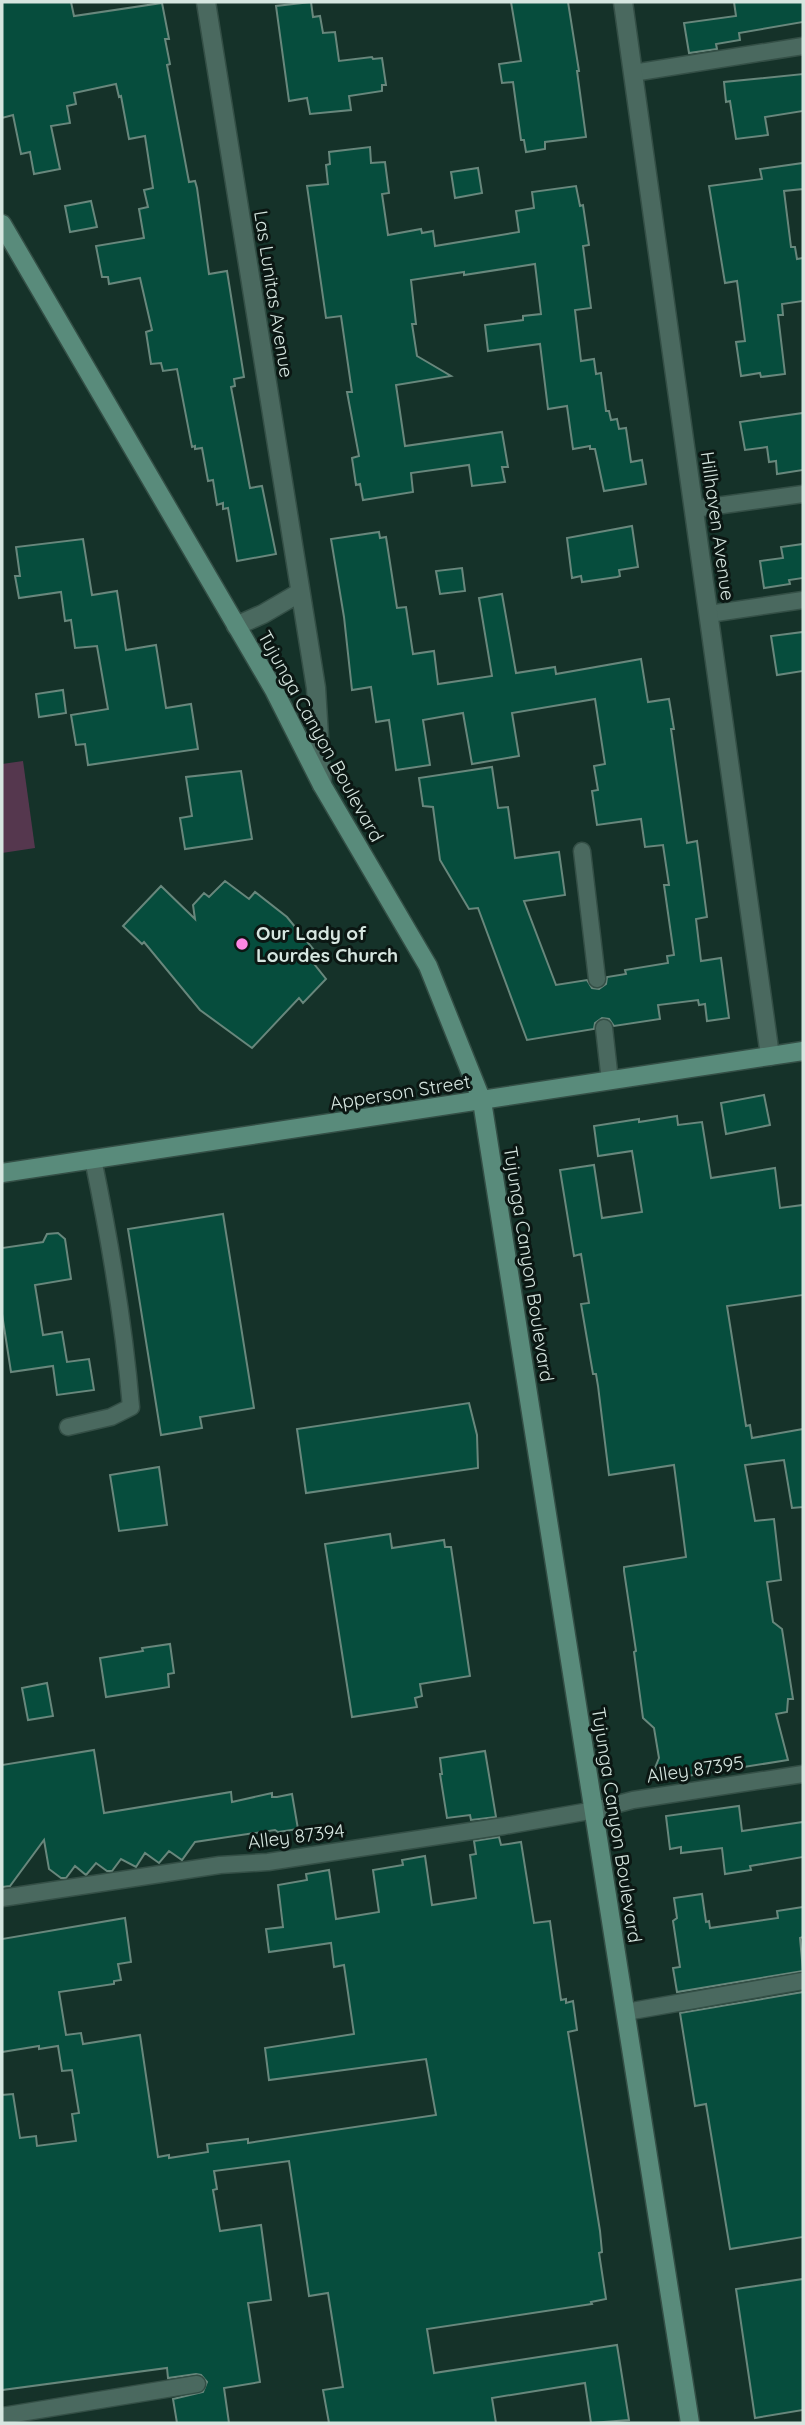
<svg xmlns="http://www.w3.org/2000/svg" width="805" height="2425" viewBox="0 0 805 2425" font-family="Quicksand,sans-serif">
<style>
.green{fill:#55374e}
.building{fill:#064d3d;stroke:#68877c;stroke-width:2}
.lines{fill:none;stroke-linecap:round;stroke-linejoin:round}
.lane-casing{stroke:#344f46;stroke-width:19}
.street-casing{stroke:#344f46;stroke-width:21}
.secondary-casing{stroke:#344f46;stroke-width:21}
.lane{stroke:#4a695f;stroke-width:16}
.street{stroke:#4a695f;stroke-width:18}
.secondary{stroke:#598b7b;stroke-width:18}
.poi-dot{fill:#fd86e3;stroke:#0b1713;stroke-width:2.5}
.labels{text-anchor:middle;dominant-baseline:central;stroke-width:6;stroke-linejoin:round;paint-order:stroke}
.street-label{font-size:19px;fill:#d6e6e0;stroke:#0b1713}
.poi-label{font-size:19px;font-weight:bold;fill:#d6e6e0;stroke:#0b1713;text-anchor:start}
</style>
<rect width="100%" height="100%" fill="#153229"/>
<path class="green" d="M23,761l12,87 -33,5v-89z"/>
<path class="building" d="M2,2h69l3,14 88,-13 7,36h-4l5,25 -3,1 22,117 6,-1 2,7 12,86 18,-3 17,106 -10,2 1,7 -4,1 19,101 12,-2 14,68 -39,7 -9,-53 -5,1v-6l-6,2 -4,-25 -5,1 -6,-33 -7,1v-3l-3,1 -15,-78 -14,2 -2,-8 -10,1 -5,-32 6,-2 -12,-52 -31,6 -1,-7h-6l-6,-31 48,-8 -5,-29 9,-2 -4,-17 9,-2 -8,-52 -16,3 -8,-43 -2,1 -3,-13 -42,9 2,11 -9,2 3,17 -19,3 9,43 -26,5 -4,-22 -9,2 -8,-39 -11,3z
M311,2l2,15 7,-1 3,17 12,-1 4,29 33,-4 1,2 9,-1 4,27h-4v6l-33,5 2,14 -41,4 -3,-16 -18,3 -13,-95z
M511,2h57l11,69h-2l9,66 -41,5v7l-19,3 -2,-12h-3l-8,-58 -11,1 -3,-19 22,-3z
M734,2h69v20l-64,11 1,7 -24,4 1,5 -28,4 -5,-30 52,-7z
M803,74v37l-38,6 3,18 -32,4 -6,-38 -4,1 -2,-20z
M370,147l1,16 14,-1 4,31 -7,1 6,41 33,-6 1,4 11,-2 2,15 84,-14 -3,-21 18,-3 -2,-16 44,-6 4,20 3,-1 6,40 -6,1 8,62 -16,2 6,51 13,-2 2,15 5,-1 5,38h3l2,9 6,-1 2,10 7,-1 5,34 11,-2 4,24 -42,7 -9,-42h-5v-3l-17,3 -6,-43 -19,3 -8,-65 -52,7 -3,-26 38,-5v-4l18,-2 -6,-50 -71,11v-3l-53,8 5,44h-4l5,32 34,20 -55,9 9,61 97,-14 6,35h-6l3,15 -33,4 -3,-21 -58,8 2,19 -50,8 -3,-16 -4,1 -4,-27 7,-2 -12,-64h5l-11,-76 -15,2 -19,-132 21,-2 -2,-19 4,-1 -1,-12z
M803,163v26l-19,2 7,56h4l2,12 6,-1v43l-21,3 1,11h-5l7,59 -24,3 -1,-4 -19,3 -5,-34 9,-1 -8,-60 -12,2 -16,-97 53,-7 -2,-10z
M478,168l4,25 -27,5 -4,-26z
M91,201l6,26 -27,5 -5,-26z
M803,413v57l-26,4 -1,-13 -7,1 -2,-15 -22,3 -5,-28z
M632,526l6,41 -19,3 1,6 -3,1 -35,5 -1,-6 -9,2 -5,-40z
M379,532l1,6 6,-1 11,71 9,-1 7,47 21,-3 4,33 54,-8 -13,-78 23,-4 14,79 39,-6 1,7 85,-15 7,43 21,-3 5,30h-3l16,114 10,-2 10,76 -11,2 5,42 20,-3 8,60 -22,3 -2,-17 -6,1 -1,-5 -40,5 2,14 -46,7 -5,-7 -7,-1 -7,5 -1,6 -67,11 -49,-132 -9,1 -29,-49 -7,-53 -10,-1 -4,-28 73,-11 6,41 10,-1 7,51 44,-6 6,43 -41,6 32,84 31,-5 5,8 7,1 7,-5 1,-7 19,-3 -1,-4 43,-7 -1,-7 7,-1 -10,-70h5l-6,-40 -18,2 -4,-28 -44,6 -5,-34 6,-1 -4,-24 11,-2 -10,-65 -83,14 7,43 -47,8 -9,-51 -40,7 7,45 -34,5 -7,-50 -13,2 -5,-35 -19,3 -8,-73 -13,-78z
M83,539l9,56 25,-4 9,59 30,-5 10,63 25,-4 7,45 -110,16 -3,-21 -9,1 -5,-30 37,-6 -11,-63 -22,2 -4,-28 -6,1 -4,-29 -42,6 -4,-22h5l-4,-29z
M803,544v34l-14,2 1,4 -26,4 -4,-27 23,-3 -2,-11z
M462,568l3,23 -25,3 -4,-23z
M803,632v39l-26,4 -6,-39z
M63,690l3,23 -27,4 -3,-23z
M241,771l11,68 -67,10 -5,-31 12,-2 -6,-39z
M225,881l24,18 6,-7 32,25 27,33 -7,5 19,24 -23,24 -4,-5 -47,50 -52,-38 -56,-68 -2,2 -19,-18 38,-40 34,33 -2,-14 11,-12 5,4z
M764,1095l6,30 -44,9 -5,-31z
M677,1116l1,9 24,-3 9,56 64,-10 5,40 23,-3v90l-76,11 19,120 4,-1 2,13 51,-9v78l-11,1 -8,-48 -39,5 10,56 19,-2 7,61 -14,2 6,40 9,7 11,70h-5l-1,13 -11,2 12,46 -126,20 -7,-12 4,-10 -5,-30 -11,-10 -9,-66 2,-1 -12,-80v-4l62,-10 -12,-92 -65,10 -11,-89 -2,-12h-3l-12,-70 8,-1 -8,-49 -7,2 -14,-86 34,-5 8,53 40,-6 -10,-61 -34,5 -4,-30 45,-7v3z
M223,1214l31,194 -54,9 2,11 -41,7 -33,-206z
M58,1233l7,6 6,40 -36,6 8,50 19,-3 5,30 22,-3 5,31 -37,5 -4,-29 -42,6 -9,-58v-66l41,-6 4,-8z
M469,1403l8,32 1,33 -172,25 -9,-64z
M159,1467l8,58 -48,6 -9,-56z
M390,1534l2,14 52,-8 1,7h6l19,129 -50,8 2,12 -7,2 2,9 -65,10 -27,-173z
M170,1644l4,29 -6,1 1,13 -63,10 -6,-39 43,-7 -1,-3z
M47,1683l6,33 -25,4 -6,-32z
M94,1750l10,63 127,-21 1,10 40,-9v4h5l15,-3 6,35 -20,3 -3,-2 -80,12 -13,18 -13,-9 -10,12 -14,-10 -9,14 -15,-8 -9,12h-5l-11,-8 -10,12 -11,-9 -9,12h-5l-12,-9 -5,-29 -34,46 -8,1v-122z
M485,1751l11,66 -25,3 -1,-5 -23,3 -7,-44h2l-2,-16z
M739,1806l3,25 61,-9v35l-53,9 1,4 -26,4 -3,-26 -41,5v-6l-11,2 -4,-33z
M499,1837l2,8 20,-3 13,81 16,-2 11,79 5,-1v4l7,-2 4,29 -9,2 32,199 2,21 -3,1 7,46 -15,3 1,2 -165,25 7,44 183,-28 12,75 -38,3 -6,-40 -93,15 4,25h-167l-6,-33 20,-3 -15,-94 -19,3 -20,-135 -75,10 3,18 -4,1 7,41 41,-6 10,75 -23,3 12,79 -36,6 5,35h-52l-4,-24 30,-7 4,-10 -6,-7 -5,-1 -28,4 -1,-10 -165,22v-295l11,-1 7,44 16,-2 1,10 39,-5 -4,-27 7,-1 -7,-43 -10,1 -4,-25 -19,3v-3l-37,6v-113l123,-21 6,44 -13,2 3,16 -7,1v3l-55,8 7,43 15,-2 2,11 57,-9 18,122 11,-2v3l39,-6 -1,-8 41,-5v4l188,-28 -10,-56 -157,21 -4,-32 89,-14 -10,-69 -10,2 -3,-24 -62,9 -3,-23 17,-2 -5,-42 29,-5 -1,-6 23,-4 7,49 43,-7 -6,-42 30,-5 -1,-5 23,-4 7,49 44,-7 -6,-43 6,-1 -2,-13z
M702,1894l4,28 3,-1 1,7 68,-10 -1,-7 26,-4v30l-3,1 3,33 -126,21 -4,-24 7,-1 -7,-46 4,-3 -3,-20z
M803,1992v245l-73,12 -24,-145 -11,2 -15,-93z
M803,2279v131l-48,8 -19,-129z"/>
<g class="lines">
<defs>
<path id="lane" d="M633,73l170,-27
M694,509l109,-15
M709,614l94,-14
M582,851l15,128
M604,1028l6,53
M68,1427l43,-10 20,-10c-7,-83 -21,-166 -38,-248
M2,1898l218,-33 48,-3 236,-36 91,-16 38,-10 170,-26
M626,2012l177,-31
M2,2416l195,-32"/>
<path id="street" d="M206,2l110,686 6,97
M623,2l147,1054
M236,626l27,-12 36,-21"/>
<path id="secondary" d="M2,224l272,466 48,95 106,181 54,135 208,1322
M2,1173l801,-122"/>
</defs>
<use href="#lane" class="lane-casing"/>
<use href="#street" class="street-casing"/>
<use href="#secondary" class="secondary-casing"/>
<use href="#lane" class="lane"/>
<use href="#street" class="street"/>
<use href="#secondary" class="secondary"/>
</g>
<circle class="poi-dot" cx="242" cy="944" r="7"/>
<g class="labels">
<g class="street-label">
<text transform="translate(274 294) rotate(81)">Las Lunitas Avenue</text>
<text transform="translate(718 526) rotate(82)">Hillhaven Avenue</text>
<text transform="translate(321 736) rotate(61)">Tujunga Canyon Boulevard</text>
<text transform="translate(400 1092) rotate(-9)">Apperson Street</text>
<text transform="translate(529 1264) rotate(81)">Tujunga Canyon Boulevard</text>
<text transform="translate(695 1769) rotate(-8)">Alley 87395</text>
<text transform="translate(617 1825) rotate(81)">Tujunga Canyon Boulevard</text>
<text transform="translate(296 1836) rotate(-7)">Alley 87394</text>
</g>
<g class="poi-label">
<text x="256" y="933">Our Lady of<tspan x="256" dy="22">Lourdes Church</tspan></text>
</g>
</g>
<rect width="805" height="2425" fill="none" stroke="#d6e6e0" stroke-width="7"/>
</svg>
